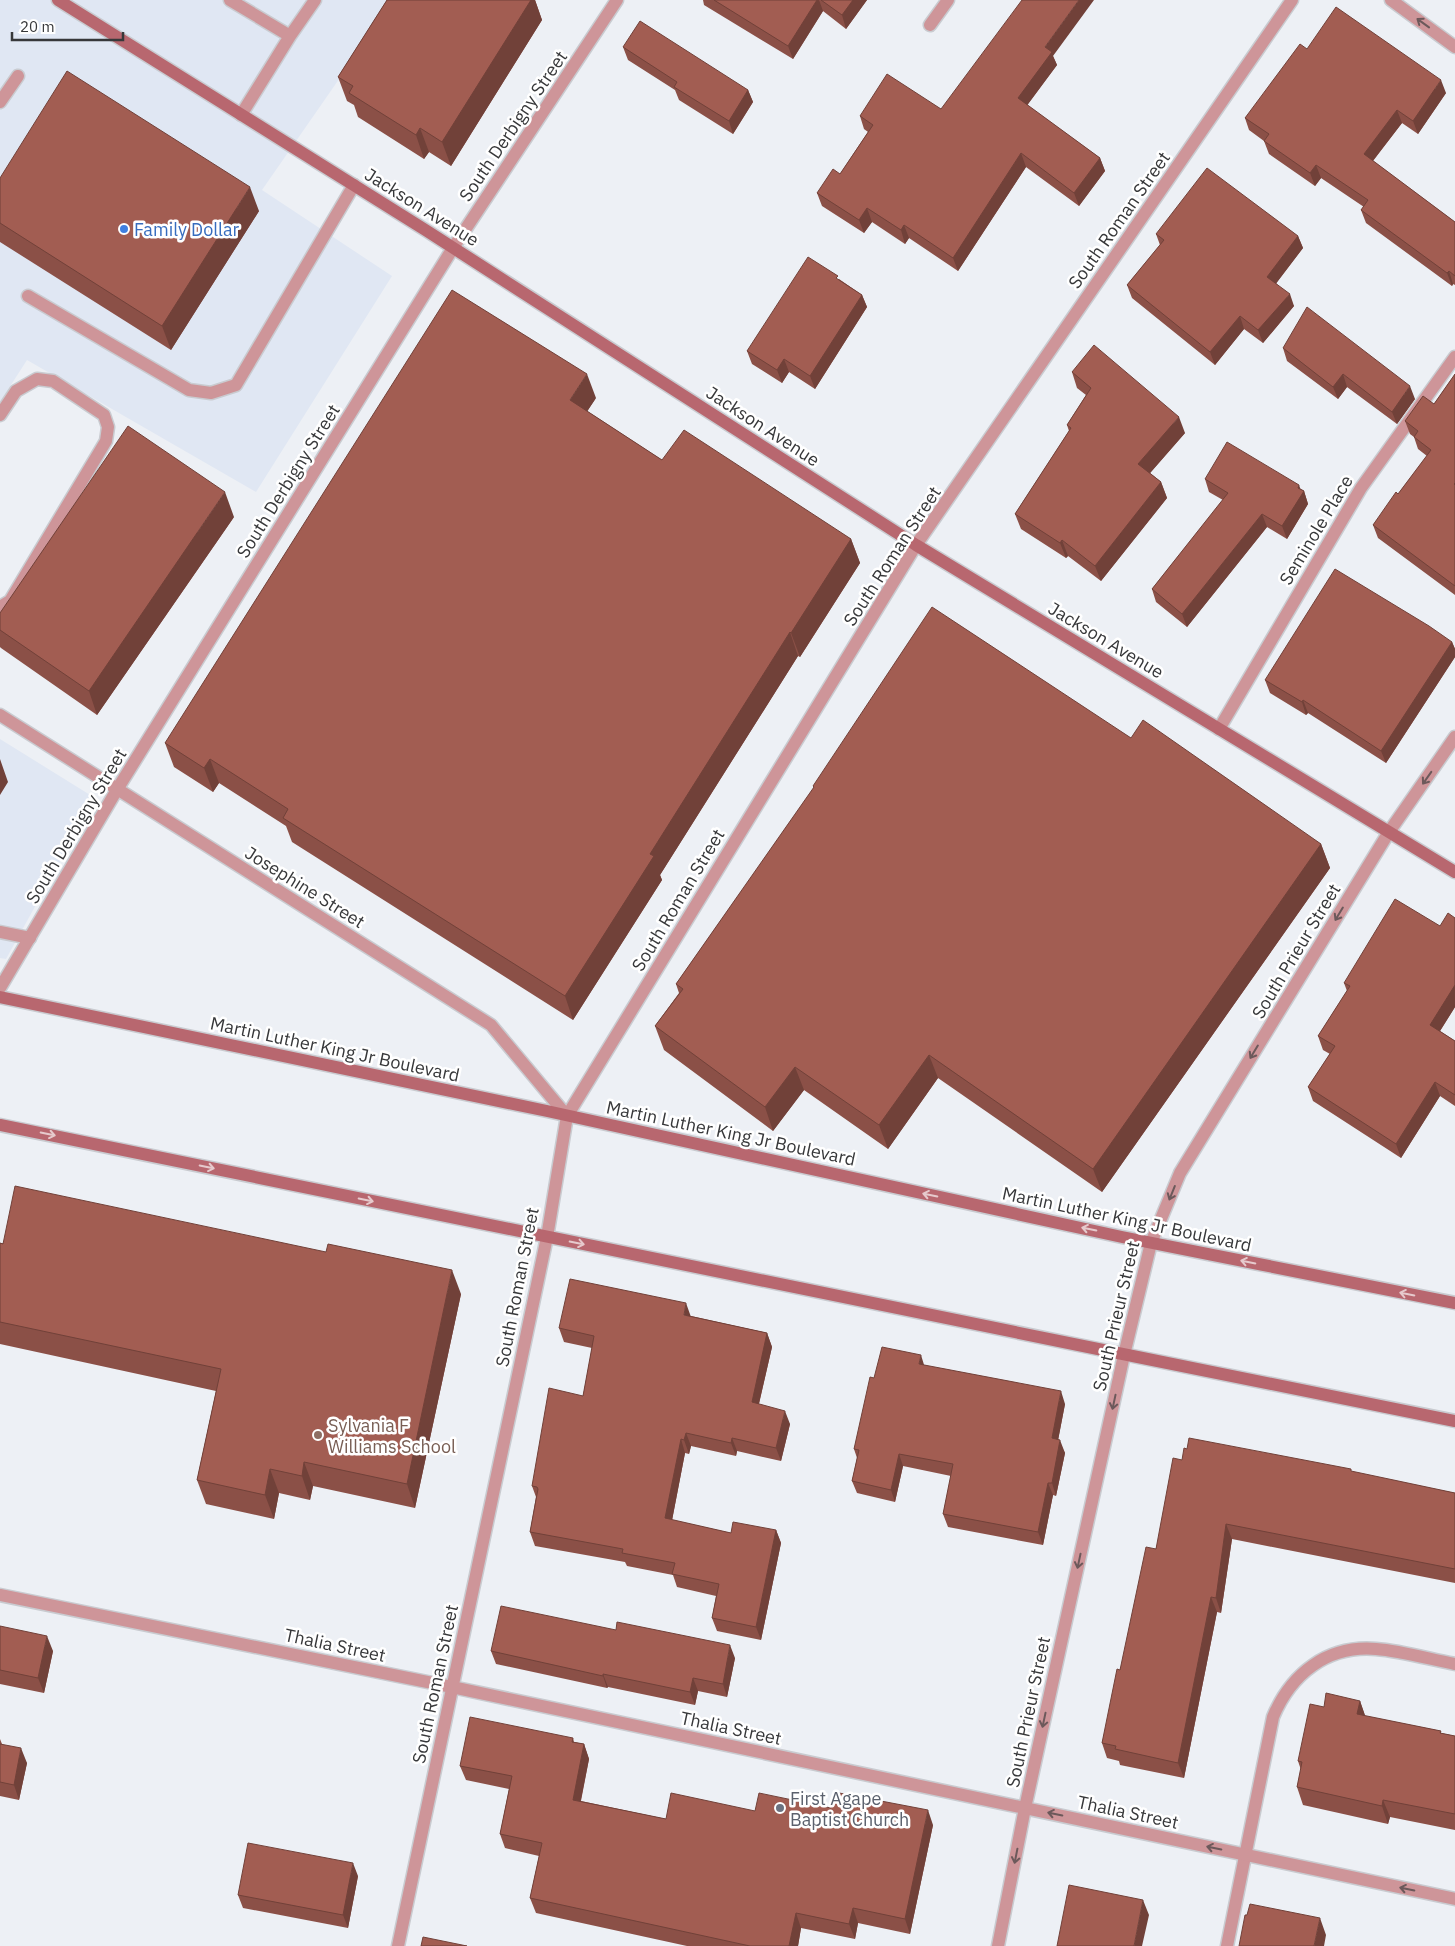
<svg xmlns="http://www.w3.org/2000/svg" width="1455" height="1946" viewBox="0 0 1455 1946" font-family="'IBM Plex Sans',sans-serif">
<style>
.built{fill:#e0e7f3}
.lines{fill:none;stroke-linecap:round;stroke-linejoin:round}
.lane-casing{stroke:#c9cbd0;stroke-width:15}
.street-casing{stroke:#c9cbd0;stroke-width:15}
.secondary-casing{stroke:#c9cbd0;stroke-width:15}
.lane{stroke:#ce9599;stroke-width:12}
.street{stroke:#ce9599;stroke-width:12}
.secondary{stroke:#b8676f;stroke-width:12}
.wall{fill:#8b5047}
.shaded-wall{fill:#714139}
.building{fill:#a25d52;stroke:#714139}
.oneway{stroke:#6c595b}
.oneway2{stroke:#e6cacd}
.shop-dot{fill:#3f7fe0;stroke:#fff;stroke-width:2}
.education-dot{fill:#8d6e63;stroke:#fff;stroke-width:2}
.worship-dot{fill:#6b7280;stroke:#fff;stroke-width:2}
.labels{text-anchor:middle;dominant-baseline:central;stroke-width:5;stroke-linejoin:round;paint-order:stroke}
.street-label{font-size:18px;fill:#37383a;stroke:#fff}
.shop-label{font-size:18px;fill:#366cbe;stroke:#fff;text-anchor:start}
.education-label{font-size:18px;fill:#785e54;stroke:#fff;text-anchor:start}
.worship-label{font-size:18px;fill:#5b616d;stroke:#fff;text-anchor:start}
</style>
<rect width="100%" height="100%" fill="#edf0f5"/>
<path class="built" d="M0,0h394l-132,190 130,86 -136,216 -229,-132 -27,42z
M0,739l95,59 -89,161 -6,-1z"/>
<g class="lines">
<defs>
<path id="lane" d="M230,0l60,36 -49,79
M290,36l25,-36
M0,102l18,-26
M28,296l161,94 22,3 25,-8 118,-200
M0,415l16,-24 21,-12 16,2 51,34 4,12 -2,14 -96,160 -10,6
M0,932l30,6
M1227,1946l46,-229c18,-43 54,-72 103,-68 26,2 53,10 79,15"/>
<path id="street" d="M1391,0l64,47
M930,25l18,-25
M0,715l491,310 76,91
M1219,729l142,-241 94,-131
M0,988l118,-200 335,-540 164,-248
M0,1595l452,92 1003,212
M398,1946l149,-709 20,-121 349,-571 376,-545
M998,1946l27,-138 99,-453 27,-112 29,-70 209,-341 66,-95"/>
<path id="secondary" d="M58,0l369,231 489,314 539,327
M0,997l547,114 575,126 333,66
M0,1125l1098,224 357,72"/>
</defs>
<use href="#lane" class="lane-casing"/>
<use href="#street" class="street-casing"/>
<use href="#secondary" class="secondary-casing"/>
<use href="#lane" class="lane"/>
<use href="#street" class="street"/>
<use href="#secondary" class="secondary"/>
</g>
<path class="wall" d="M387,0h148l7,20 -91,146 -22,-14 -5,7 -66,-42 -4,-12 -7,-4 -9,-24z
M703,0h164l-21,29 -23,-18 -30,48 -89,-54z
M623,47l125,43 5,12 -20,32 -54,-34 -4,-10 -47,-30z
M1307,49l139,44 -28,41 -16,-11 -29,38 82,61v63l-2,-1 -1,2 -86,-63 -5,-13 3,-3 -43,-29 -6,8 -46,-32 -5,-13 -15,-11 -4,-12z
M1053,56l4,9 -30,40 73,53 5,13 -26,35 -53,-39 -68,104 -49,-33 -4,6 -33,-22 -8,11 -42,-27 -5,-13 23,-19 28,-42 -4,-3 -4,-13 81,-7z
M0,178l259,33 -88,139 -171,-108z
M1156,234l142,2 5,12 -27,35 18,23 -31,37 -19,-14 -29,36 -83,-67 -5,-13 33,-40z
M839,279l23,16 5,12 -52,82 -26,-17 -7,11 -30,-19 -5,-13z
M1283,348l132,51 -18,25 -50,-37 -9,12 -51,-38z
M1072,372l113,61 -35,40 11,9 6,16 -66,83 -33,-25 -2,2 -45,-29 -6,-15 54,-83 -2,-6 19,-30 -9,-7z
M1455,374v221l-77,-57 -5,-13 25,-31 29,-38 -9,-7 -4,-12 -4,-3 -5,-13 29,-17z
M596,398l-9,13 75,49 189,79 9,24 -60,94 -2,-1 -138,219 2,5 -89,140 -281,-178 -6,-16 -67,-43 -6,9 -39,-25 -9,-24z
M1205,479l96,10 3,2 4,13 -21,35 -20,-12 -80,100 -31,-25 -4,-13 71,-89 -14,-8z
M234,517l-137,198 -96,-67 -1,-1v-34z
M1452,642l3,7v8l-69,106 -78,-50 -2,2 -36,-22 -5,-13z
M1131,738l190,106 9,24 -228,324 -164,-114 -50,71 -84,-59 -31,41 -109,-81 -9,-24 24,-33 -3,-9 138,-196 -1,-2z
M1455,918v89l-15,24 15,10v65l-15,-10 -39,62 -88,-57 -5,-14 22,-33 -7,-4 -5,-14 29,-45 -3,-8 96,-57z
M0,1243l461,51 -46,214 -102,-22 -3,14 -31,-7 -5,26 -68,-15 -9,-24 19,-89 -216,-47z
M691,1316l76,17 5,14 -13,57 31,20 -9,37 -44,-10 -1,5 -45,-10 -2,8 -4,-1 -13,67 59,13 45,-3 5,13 -20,97 -44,-9 -5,-13 4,-22 -39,-9 -4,-12 -46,-9 -2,-4 -90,-16 -5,-14 6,-35 -4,-11 51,-90 9,-48 -28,-6 -5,-14z
M924,1365l141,39 -7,36 7,13 -9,43 -3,-1 -10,50 -95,-18 -5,-13 8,-38 -48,-10 -8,36 -38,-9 -5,-12 5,-23 -3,-9 20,-71z
M1182,1460l170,12 103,21v90l-223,-44 -11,74 -4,-1 -33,166 -64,-13 -1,-4 -12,-3 -5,-15 18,-73z
M0,1626l53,25 -9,42 -44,-9z
M491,1651l244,7 -8,39 -29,-6 -3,14 -87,-18 -1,1 -111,-24z
M1360,1701l5,15 76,15v2l14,3v94l-65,-13 -2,7 -85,-19 -6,-18 4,-17 -3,-9 26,-54z
M573,1738l1,4 10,2 5,15 -8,42 85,18 89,-8 76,-3 102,17 -23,109 -52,-11 -3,16 -54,-11 -3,18h-111l-151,-33 -6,-15 9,-42 -34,-8 -5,-14 9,-45 -43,-9 -6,-14z
M0,1739l2,5 25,19 -8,37 -19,-4z
M358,1876l-10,52 -105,-20 -5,-13z"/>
<path class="shaded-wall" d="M531,0h4l7,20 -91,146 -9,-24z
M817,0h2l4,11 -30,48 -5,-13z
M853,0h14l-21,29 -4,-14z
M1079,0h15l-41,56 4,9 -34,46 -5,-13 27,-51z
M1441,80l5,13 -28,41 -5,-13z
M748,90l5,12 -20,32 -4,-13z
M1397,110l5,13 -34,44 -4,-13z
M420,128l9,24 -5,7 -8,-24z
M1021,153l5,14 -68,104 -5,-13z
M1100,158l5,13 -26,35 -5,-13z
M1316,165l5,13 -6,8 -5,-13z
M250,187l9,24 -88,139 -9,-24z
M867,208l5,14 -8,11 -5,-13z
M904,225l5,13 -4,6 -4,-14z
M1298,236l5,12 -31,41 -5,-12z
M1449,271l4,13 -1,2 -5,-13z
M1290,294l4,12 -31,37 -5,-13z
M862,295l5,12 -52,82 -5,-13z
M1240,316l4,13 -29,36 -5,-13z
M784,359l5,13 -7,11 -5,-13z
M587,374l9,24 -17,26 -9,-24z
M1343,374l4,13 -9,12 -5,-12z
M1410,386l5,13 -18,25 -5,-12z
M1179,417l6,16 -41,47 -6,-16z
M1161,482l6,16 -66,83 -6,-15z
M1299,485l3,8 2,-2 4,13 -21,35 -5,-13z
M225,492l9,25 -137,198 -8,-24z
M1262,514l5,13 -80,100 -5,-13z
M851,539l9,24 -60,94 -9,-24z
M1062,540l6,16 -2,2 -6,-15z
M790,632l8,24 -138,219 2,5 -89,140 -8,-24 85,-142z
M1452,642l3,7v8l-69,106 -5,-12z
M1303,700l5,13 -2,2 -4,-13z
M0,759l8,23 -8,13z
M210,759l9,24 -6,9 -9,-24z
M1321,844l9,24 -228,324 -9,-23z
M1455,985v22l-20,32 -5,-14z
M929,1055l9,23 -50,71 -9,-24z
M795,1067l9,23 -31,41 -8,-24z
M1435,1082l5,14 -39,62 -5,-14z
M452,1270l9,24 -46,214 -8,-24z
M686,1303l5,14 -7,-2z
M767,1333l5,14 -16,69 -4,-14z
M921,1355l4,13 -6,-4z
M1061,1391l4,13 -9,47 -4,-13z
M785,1411l5,13 -9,37 -5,-13z
M686,1433l5,13 -2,8 -5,-14z
M732,1438l5,13 -1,5 -5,-13z
M681,1439l4,14 -15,78 -5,-13z
M1060,1440l5,13 -9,43 -4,-13z
M899,1454l4,12 -8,36 -4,-12z
M304,1462l9,24 -3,14 -8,-24z
M270,1469l9,24 -5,26 -9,-24z
M1048,1483l5,12 -10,50 -5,-13z
M1226,1524l6,15 -11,74 -5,-15z
M776,1530l5,13 -20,97 -5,-13z
M1211,1597l6,15 -33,166 -6,-15z
M47,1636l6,15 -9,42 -6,-15z
M730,1645l5,13 -8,39 -4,-13z
M603,1674l5,13 -1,1 -4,-12z
M693,1678l5,13 -3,14 -5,-13z
M1360,1701l6,17 -9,-4z
M584,1744l5,15 -11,55 -5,-14z
M21,1748l6,15 -8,37 -5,-15z
M1383,1800l7,17 -2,7 -6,-18z
M928,1810l5,15 -23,109 -5,-15z
M353,1863l5,13 -10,52 -5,-13z
M1143,1900l6,15 -7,31h-8z
M853,1908l5,15 -3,16 -6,-15z
M796,1913l5,15 -3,18h-9z
M1320,1918l6,17 -2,11h-10z"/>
<path class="building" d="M387,0h144l-89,142 -22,-14 -4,7 -67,-42 4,-7 -15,-9z
M714,0h103l-29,46z
M821,0h32l-11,15z
M1022,0h57l-34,47 7,5 -34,46 82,60 -26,35 -53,-40 -68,105 -49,-33 -3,5 -34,-22 -8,12 -42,-27 16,-24 7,5 33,-49 -13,-9 27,-42 54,35z
M1336,7l105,73 -28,41 -16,-11 -33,44 91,68v54l-6,-5 -2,2 -86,-63 7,-10 -52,-35 -6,8 -46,-32 5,-7 -24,-16 55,-74 7,5z
M640,21l108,69 -19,31 -55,-34 3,-5 -54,-35z
M67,71l183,116 -88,139 -162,-103v-45z
M1207,168l91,68 -31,41 23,17 -32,36 -18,-14 -30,36 -83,-67 37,-45 -8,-6z
M808,257l30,19 -2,2 26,17 -52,81 -26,-17 -7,11 -30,-19z
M452,290l135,84 -17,26 92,60 22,-30 167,109 -60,94 -1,-1 -140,222 4,2 -89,140 -282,-178 5,-9 -78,-50 -6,9 -39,-25z
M1307,307l103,79 -18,26 -49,-38 -10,13 -50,-39z
M1094,345l85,72 -41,47 23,18 -66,84 -33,-26 -2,3 -45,-29 56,-86 -4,-3 24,-37 -19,-16z
M1455,374v109l-1,1 1,1v101l-82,-61 23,-33 2,2 33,-44 -17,-13 4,-6 -13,-10 18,-25 11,8z
M128,426l97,66 -136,199 -89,-61v-17z
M1227,442l72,43 -1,3 6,3 -22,35 -20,-12 -80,100 -30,-25 76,-96 -23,-14z
M1335,569l94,57 23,16 -71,109 -78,-51 -1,2 -37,-22z
M932,607l199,131 12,-18 178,124 -228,325 -164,-114 -50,70 -84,-58 -30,40 -110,-81 28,-37 -7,-5 138,-197 -1,-1z
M1395,899l45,27 8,-13 7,5v67l-25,40 25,16v54l-20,-13 -39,62 -88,-57 27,-41 -17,-10 32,-50 -6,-3z
M15,1186l311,66 2,-8 124,26 -45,214 -103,-22 -2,14 -32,-7 -5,26 -68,-15 24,-111 -221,-47v-79l3,1z
M570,1279l116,24 -2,12 83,18 -15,69 33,9 -9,37 -44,-10 -1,5 -45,-10 -2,7 -3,-1 -16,79 66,15 2,-11 43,8 -20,97 -44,-9 7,-34 -47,-10 3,-11 -53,-10 1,-4 -93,-17 8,-43 -1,-2 -5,-1 17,-98 34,8 11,-60 -35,-8z
M882,1347l39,8 -2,9 142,27 -9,47 8,2 -8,43h-4l-10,49 -95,-18 10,-50 -54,-10 -8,36 -39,-9 7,-31 -5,-1 16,-72 4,1z
M1189,1438l162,31v2l104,22v76l-229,-45 -10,74 -5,-1 -33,166 -63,-14 1,-3 -14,-3 15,-74 3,1 26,-123 10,2 17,-91 9,2 2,-12 3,1z
M501,1606l115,24 1,-8 113,23 -7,39 -30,-6 -3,14 -87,-18v2l-112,-25z
M0,1626l47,10 -9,42 -38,-8z
M1326,1693l34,8 -3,13 84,17 -1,2 15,3v78l-72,-14 -1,6 -85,-19 5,-25 -4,-1 12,-57 14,3z
M470,1717l103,21 -1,4 12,2 -11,56 93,19 5,-26 84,18 4,-18 72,15 3,-16 94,18 -23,109 -52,-11 -4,16 -53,-11 -7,33h-39l-220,-48 12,-55 -42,-9 12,-58 -52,-10z
M0,1744l21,4 -7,37 -14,-3z
M248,1843l105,20 -10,52 -105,-20z
M1069,1885l74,15 -9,46h-77z
M1250,1904l70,14 -6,28h-75l6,-31h2z
M423,1937l44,9h-46z"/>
<defs><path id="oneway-shaft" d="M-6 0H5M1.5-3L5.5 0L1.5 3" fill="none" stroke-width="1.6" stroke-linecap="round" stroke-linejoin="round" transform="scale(1.25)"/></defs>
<g class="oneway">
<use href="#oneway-shaft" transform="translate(1423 23) rotate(-144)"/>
<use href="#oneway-shaft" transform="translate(1427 778) rotate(125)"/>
<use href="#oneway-shaft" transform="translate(1339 914) rotate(121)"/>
<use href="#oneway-shaft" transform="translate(1254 1052) rotate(121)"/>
<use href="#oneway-shaft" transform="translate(1172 1193) rotate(112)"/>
<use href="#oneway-shaft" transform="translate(1114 1402) rotate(102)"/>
<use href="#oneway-shaft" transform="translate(1079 1561) rotate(102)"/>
<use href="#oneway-shaft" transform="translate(1044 1720) rotate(102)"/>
<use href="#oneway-shaft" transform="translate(1055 1814) rotate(-168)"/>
<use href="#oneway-shaft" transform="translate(1214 1848) rotate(-168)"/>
<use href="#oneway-shaft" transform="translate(1016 1856) rotate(101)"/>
<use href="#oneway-shaft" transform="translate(1407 1889) rotate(-168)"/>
</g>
<g class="oneway2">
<use href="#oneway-shaft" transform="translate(48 1134) rotate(12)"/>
<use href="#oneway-shaft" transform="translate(207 1167) rotate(12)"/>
<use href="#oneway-shaft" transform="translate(930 1195) rotate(-168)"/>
<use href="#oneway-shaft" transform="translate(366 1200) rotate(12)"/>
<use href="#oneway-shaft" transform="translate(1089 1229) rotate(-168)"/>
<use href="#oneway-shaft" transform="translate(577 1243) rotate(11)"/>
<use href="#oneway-shaft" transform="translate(1248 1262) rotate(-169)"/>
<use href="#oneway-shaft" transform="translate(1407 1294) rotate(-169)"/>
</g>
<circle class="shop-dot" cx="124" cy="229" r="5"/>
<circle class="education-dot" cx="318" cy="1435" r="5"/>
<circle class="worship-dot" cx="780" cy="1808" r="5"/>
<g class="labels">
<g class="street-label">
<text transform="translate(513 126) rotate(-56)">South Derbigny Street</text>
<text transform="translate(422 207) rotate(32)">Jackson Avenue</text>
<text transform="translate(1119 220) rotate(-55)">South Roman Street</text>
<text transform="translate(763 426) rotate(33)">Jackson Avenue</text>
<text transform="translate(288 481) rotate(-58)">South Derbigny Street</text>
<text transform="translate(1316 530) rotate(-59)">Seminole Place</text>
<text transform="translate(892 556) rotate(-57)">South Roman Street</text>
<text transform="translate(1106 640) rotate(31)">Jackson Avenue</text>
<text transform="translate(76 826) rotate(-59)">South Derbigny Street</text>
<text transform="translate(305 887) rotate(32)">Josephine Street</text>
<text transform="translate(678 900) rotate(-59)">South Roman Street</text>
<text transform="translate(1296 951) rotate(-59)">South Prieur Street</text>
<text transform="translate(335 1049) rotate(12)">Martin Luther King Jr Boulevard</text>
<text transform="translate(731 1133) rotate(12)">Martin Luther King Jr Boulevard</text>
<text transform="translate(1127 1219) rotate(12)">Martin Luther King Jr Boulevard</text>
<text transform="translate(517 1287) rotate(-79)">South Roman Street</text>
<text transform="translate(1116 1316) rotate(-77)">South Prieur Street</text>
<text transform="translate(335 1645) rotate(12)">Thalia Street</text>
<text transform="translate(435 1684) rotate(-78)">South Roman Street</text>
<text transform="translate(1028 1712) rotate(-78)">South Prieur Street</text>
<text transform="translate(731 1728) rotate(12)">Thalia Street</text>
<text transform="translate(1128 1812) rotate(12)">Thalia Street</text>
</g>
<g class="shop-label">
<text x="134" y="229">Family Dollar</text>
</g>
<g class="education-label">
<text x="328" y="1425">Sylvania F<tspan x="328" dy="21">Williams School</tspan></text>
</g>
<g class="worship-label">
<text x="790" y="1798">First Agape<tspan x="790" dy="21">Baptist Church</tspan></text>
</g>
</g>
<path d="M12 32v8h111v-8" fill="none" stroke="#37383a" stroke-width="2.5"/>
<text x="20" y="32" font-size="15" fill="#37383a" stroke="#ffffff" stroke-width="4" paint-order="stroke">20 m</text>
</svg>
